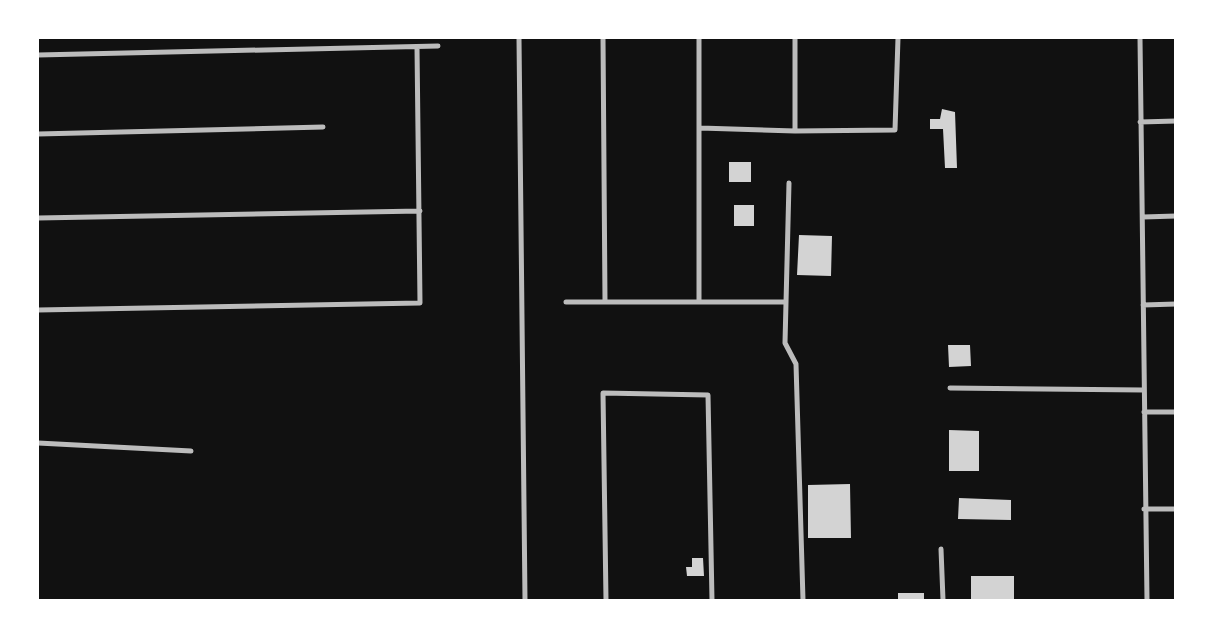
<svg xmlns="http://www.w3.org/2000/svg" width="1213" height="638" viewBox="0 0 1213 638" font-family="Signika,sans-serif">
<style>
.building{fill:#d3d3d3}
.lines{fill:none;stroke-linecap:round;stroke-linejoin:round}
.minor{stroke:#bcbcbc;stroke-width:5}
</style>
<rect width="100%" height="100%" fill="#111"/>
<path class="building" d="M942,109l13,3 2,56h-12l-2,-39h-13v-10h10z
M729,162h22v20h-22z
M734,205h20v21h-20z
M799,235l33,1 -1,40 -34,-1z
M948,345h22l1,21 -22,1z
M949,430l30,1v40h-30z
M850,484l1,54h-43v-53z
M959,498l52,2v20l-53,-1z
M692,558h11l1,18h-17l-1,-9h6z
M971,576h43v24h-43z
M898,593h26v7h-26z"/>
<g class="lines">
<path class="minor" d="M519,38l6,562
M603,38l2,263
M1140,38l7,562
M38,55l400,-9
M1140,122l36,-1
M700,128l95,3 100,-1 3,-92
M795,131v-93
M38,134l285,-7
M789,183l-4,160 11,21 7,236
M1143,217l33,-1
M38,218l382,-7
M566,302h133v-264
M699,302h87
M1143,305l33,-1
M38,310l382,-7 -3,-256
M950,388l193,2
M1144,412h32
M38,443l153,8
M1144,509h32
M941,549l2,51
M606,600l-3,-207 105,2 4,205"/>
</g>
<rect width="1213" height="638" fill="none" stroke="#ffffff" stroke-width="78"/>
</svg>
